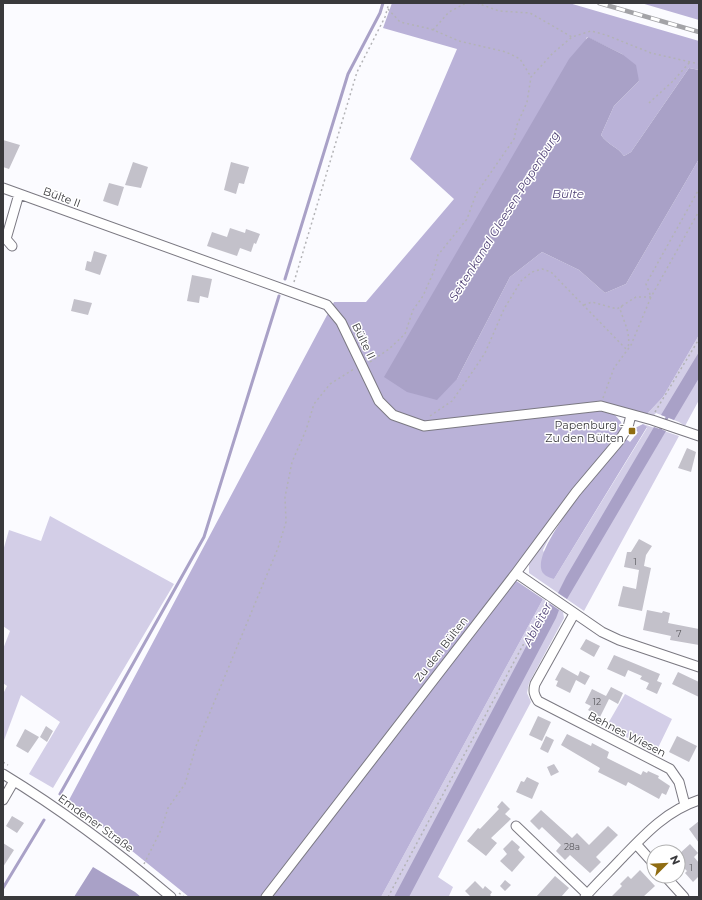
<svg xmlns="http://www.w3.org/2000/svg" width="702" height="900" viewBox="0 0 702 900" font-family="Montserrat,sans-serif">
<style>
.green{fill:#d3cee7}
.forest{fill:#bab2d8}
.water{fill:#a9a1c7}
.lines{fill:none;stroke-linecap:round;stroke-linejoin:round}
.stream{stroke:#a9a1c7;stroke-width:3}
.building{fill:#c3c1ca}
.minor-casing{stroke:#7b7982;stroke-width:11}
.path{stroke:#b3b3b6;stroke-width:1.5;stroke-dasharray:2 3;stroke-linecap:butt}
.minor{stroke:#fff;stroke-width:9}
.rail-casing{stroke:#a3a3a7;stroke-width:4.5}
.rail{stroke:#fff;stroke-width:3;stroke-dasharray:9;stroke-linecap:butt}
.poi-dot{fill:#906d12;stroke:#fff;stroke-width:1.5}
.labels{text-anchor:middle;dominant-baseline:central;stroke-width:3;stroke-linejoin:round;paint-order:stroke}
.number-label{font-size:9px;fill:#5c5b60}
.street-label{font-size:11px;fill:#39393c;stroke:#fff}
.poi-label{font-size:11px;fill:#39393c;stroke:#fff;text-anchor:end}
.water-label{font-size:12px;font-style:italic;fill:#534579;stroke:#fff}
</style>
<rect width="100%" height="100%" fill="#fbfbff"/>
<path class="green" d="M699,335v65l-14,26 -6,-4 -23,-9 -2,2h-8l17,-18z
M643,424l36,12 -95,175 -55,-38v-11l24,-32 -10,20 11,29 93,-151z
M50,516l124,68 -121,204 -24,-14 31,-52 -39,-27 -18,48v-49l4,-8 -4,-3v-34l7,-18 -7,-5v-75l6,-21 32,11z
M543,599l20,13 1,6 -35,65 -2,10 4,9 -93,175 15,10 -4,9 -68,1z
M625,694l47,25 -16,33 -50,-25z"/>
<path class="forest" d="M392,3h177l130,38v29l-10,-2 -58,84 -7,4c-6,-9 -16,-11 -23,-21l13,-29 25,-25 -17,-27 -35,-17 -130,342 53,-102 32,-25 37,18 26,23 21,-9 73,-125v176l-36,62 -17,18 -29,-7 -2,7 6,7 2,10 -114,144 34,23 -162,298h-192l-120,-97 265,-498h32l88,-103 -44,-40 47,-110 -74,-21z
M641,3h58v17z
M643,424l4,3 -93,152c-6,-2 -12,-4 -13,-11 -4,-28 66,-105 85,-129l4,3 8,-10 -5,-3z"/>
<path class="water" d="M588,37l34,17 14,11 3,16 -25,25 -13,29c7,10 17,12 23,21l7,-4 58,-84 10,2v89l-73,125 -21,9 -26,-23 -37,-18 -32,25 -53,102 -20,21 -30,-8 -23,-15 185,-318z
M699,352v26l-25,42 -13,-5z
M654,427l12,4 -99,168 -9,-6 8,-16z
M550,604l9,6 -3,8 -147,279h-15l146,-277z
M93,867l42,25 6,5h-67z"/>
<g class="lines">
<path class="stream" d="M285,279l63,-205 32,-61 3,-10
M659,432l10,-18
M60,794l144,-257 75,-241
M3,888l41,-68"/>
</g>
<path class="building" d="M3,140l17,5 -11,24 -6,-2z
M133,162l15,5 -7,21 -16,-3z
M231,162l18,5 -5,17 -5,-1 -3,11 -12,-4z
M109,183l15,4 -6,19 -15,-5z
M230,228l15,5 1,-4 14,5 -4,10 -2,-1 -3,9 -11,-4 -3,8 -30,-10 5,-14 15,5z
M94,251l13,4 -7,20 -15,-5 2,-9 4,1z
M192,275l20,4 -4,19 -8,-2 -1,7 -12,-2z
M74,299l18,4 -4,12 -17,-4z
M687,448l9,4 -5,20 -13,-4z
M639,539l13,7 -6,9 -2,11 7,2 -9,43 -24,-5 5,-20 13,3 3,-19 -15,-3 3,-15h4z
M647,610l15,3 1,-2 7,2 -2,10 31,6v16l-29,-5 1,-4 -28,-6z
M586,639l14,7 -6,11 -14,-8z
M614,655l46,19 -3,7 5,2 -5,11 -11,-5 3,-6 -9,-4 2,-3 -14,-6 -3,7 -18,-8z
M562,667l16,9 2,-5 10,5 -5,9 -9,-5 -6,13 -14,-7 2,-5 -3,-1z
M678,672l21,10v15l-27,-13z
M611,687l12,6 -5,11 -9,-5 -9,18 -12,-7 3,-4 -6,-3 7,-14 14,7z
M538,716l13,6 -9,19 -13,-6z
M46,726l7,5 -6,11 -7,-5z
M25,729l14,8 -11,16 -12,-7z
M567,734l24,12 1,-3 17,9 -2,6 34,17 2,-4 4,2 1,-2 11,5 -1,2 12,8 -4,9 -4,-2 -3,6 -31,-17 -2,4 -28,-14 2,-4 -39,-23z
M546,736l8,4 -6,13 -8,-4z
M677,736l20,10 -8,16 -20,-10z
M554,764l5,8 -8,4 -4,-9z
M527,777l12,6 -7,16 -16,-7 5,-11 3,1z
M502,801l8,8 -5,5 6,5 -20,19 6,5 -11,13 -19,-15 11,-13 2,1 19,-20 -2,-2z
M541,810l31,28 5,-5 12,12 19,-19 10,9 -22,22 5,5 -11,11 -20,-18 -5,5 -9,-9 5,-6 -19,-18 -3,3 -9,-9z
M12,816l12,7 -7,10 -11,-7z
M699,821v22l-10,-14z
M512,840l8,7 -2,3 7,7 -13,15 -12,-11 7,-7 -4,-5z
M3,843l11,7 -11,17z
M690,844l8,9 -4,4 5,6v13l-6,6 -8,-9 2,-2 -9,-9v-7z
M640,870l15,16 -12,11h-32l11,-11 -2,-2 8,-8 3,3z
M555,876l14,12 -8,9h-25z
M505,880l6,5 -6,6 -5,-5z
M475,881l8,8 2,-3 7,6 -2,3 2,2h-21l-6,-6z"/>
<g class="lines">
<defs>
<path id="minor" d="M3,188l324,117 14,17 38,79 14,14 31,11 177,-20 51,14 47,16
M12,246l-6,-7 13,-45
M516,573l86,59 17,8 80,27
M574,614l-39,70c-2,7 -1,11 3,17l132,68 9,13 6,23
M3,774c59,36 115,78 168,123
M3,800l11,-19
M516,826l71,68
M636,844l18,20
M665,876l19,21
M266,897l250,-324 60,-81 43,-51 9,-14 3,-12
M585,897c11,-13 24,-25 36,-38 24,-25 45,-48 78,-59"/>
</defs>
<use href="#minor" class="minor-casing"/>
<path class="path" d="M477,3l22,8 31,2 42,24
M388,9l12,13 31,7 28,12 47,11 14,7 11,18
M433,30l16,-18 17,-9
M649,103l23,-21 18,-20
M294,282l63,-210 28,-55 4,-14
M584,305l8,-3 25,7 19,-12h15l48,-86
M622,306l-2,3c4,13 11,25 8,39
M370,362l19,-13 16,-15 8,-24 10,-14 11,-25 4,-16 29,-36 9,-25 38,-55 3,-14 10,-23 4,-25 22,-24 19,-16 19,-6 15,4 45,18 48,11
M603,398l11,-30 17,-23 20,-48 -5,-13 53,-95
M655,412l44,-73
M430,416l22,-15 19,-27 14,-21 19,-44 17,-28 11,-9 10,-3 9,3 76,78
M3,762l5,3
M144,864l17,-34 7,-22 17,-24 11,-38 82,-198 8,-26 -1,-25 7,-35 14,-32 8,-26 16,-20 24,-15
M179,893l5,4
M388,897l157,-293"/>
<use href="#minor" class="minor"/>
<defs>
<path id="rail" d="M599,3l100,29"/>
</defs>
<use href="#rail" class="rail-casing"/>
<use href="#rail" class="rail"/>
</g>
<rect class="poi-dot" x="628" y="427" width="8" height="8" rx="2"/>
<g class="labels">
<g class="number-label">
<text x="635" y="561">1</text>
<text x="679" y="633">7</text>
<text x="597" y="701">12</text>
<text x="572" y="846">28a</text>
<text x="691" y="867">1</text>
</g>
<g class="street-label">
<text transform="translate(62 197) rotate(20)">Bülte II</text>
<text transform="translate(364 341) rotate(64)">Bülte II</text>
<text transform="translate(441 649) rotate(-52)">Zu den Bülten</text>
<text transform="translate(627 734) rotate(27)">Behnes Wiesen</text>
<text transform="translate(96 823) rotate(36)">Emdener Straße</text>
</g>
<g class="poi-label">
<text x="624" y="425">Papenburg -<tspan x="624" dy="13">Zu den Bülten</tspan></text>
</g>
<g class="water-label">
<text x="568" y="193">Bülte</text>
<text transform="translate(504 216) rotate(-58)">Seitenkanal Gleesen-Papenburg</text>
<text transform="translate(537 624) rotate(-62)">Ableiter</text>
</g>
</g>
<rect width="702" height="900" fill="none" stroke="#39393c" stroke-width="8"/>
<g transform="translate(666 864) rotate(66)"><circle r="19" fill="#ffffff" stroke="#b0b0b1"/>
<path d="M0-3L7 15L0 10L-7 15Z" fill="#906d12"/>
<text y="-6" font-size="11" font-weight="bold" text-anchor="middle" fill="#39393c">N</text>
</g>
</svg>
